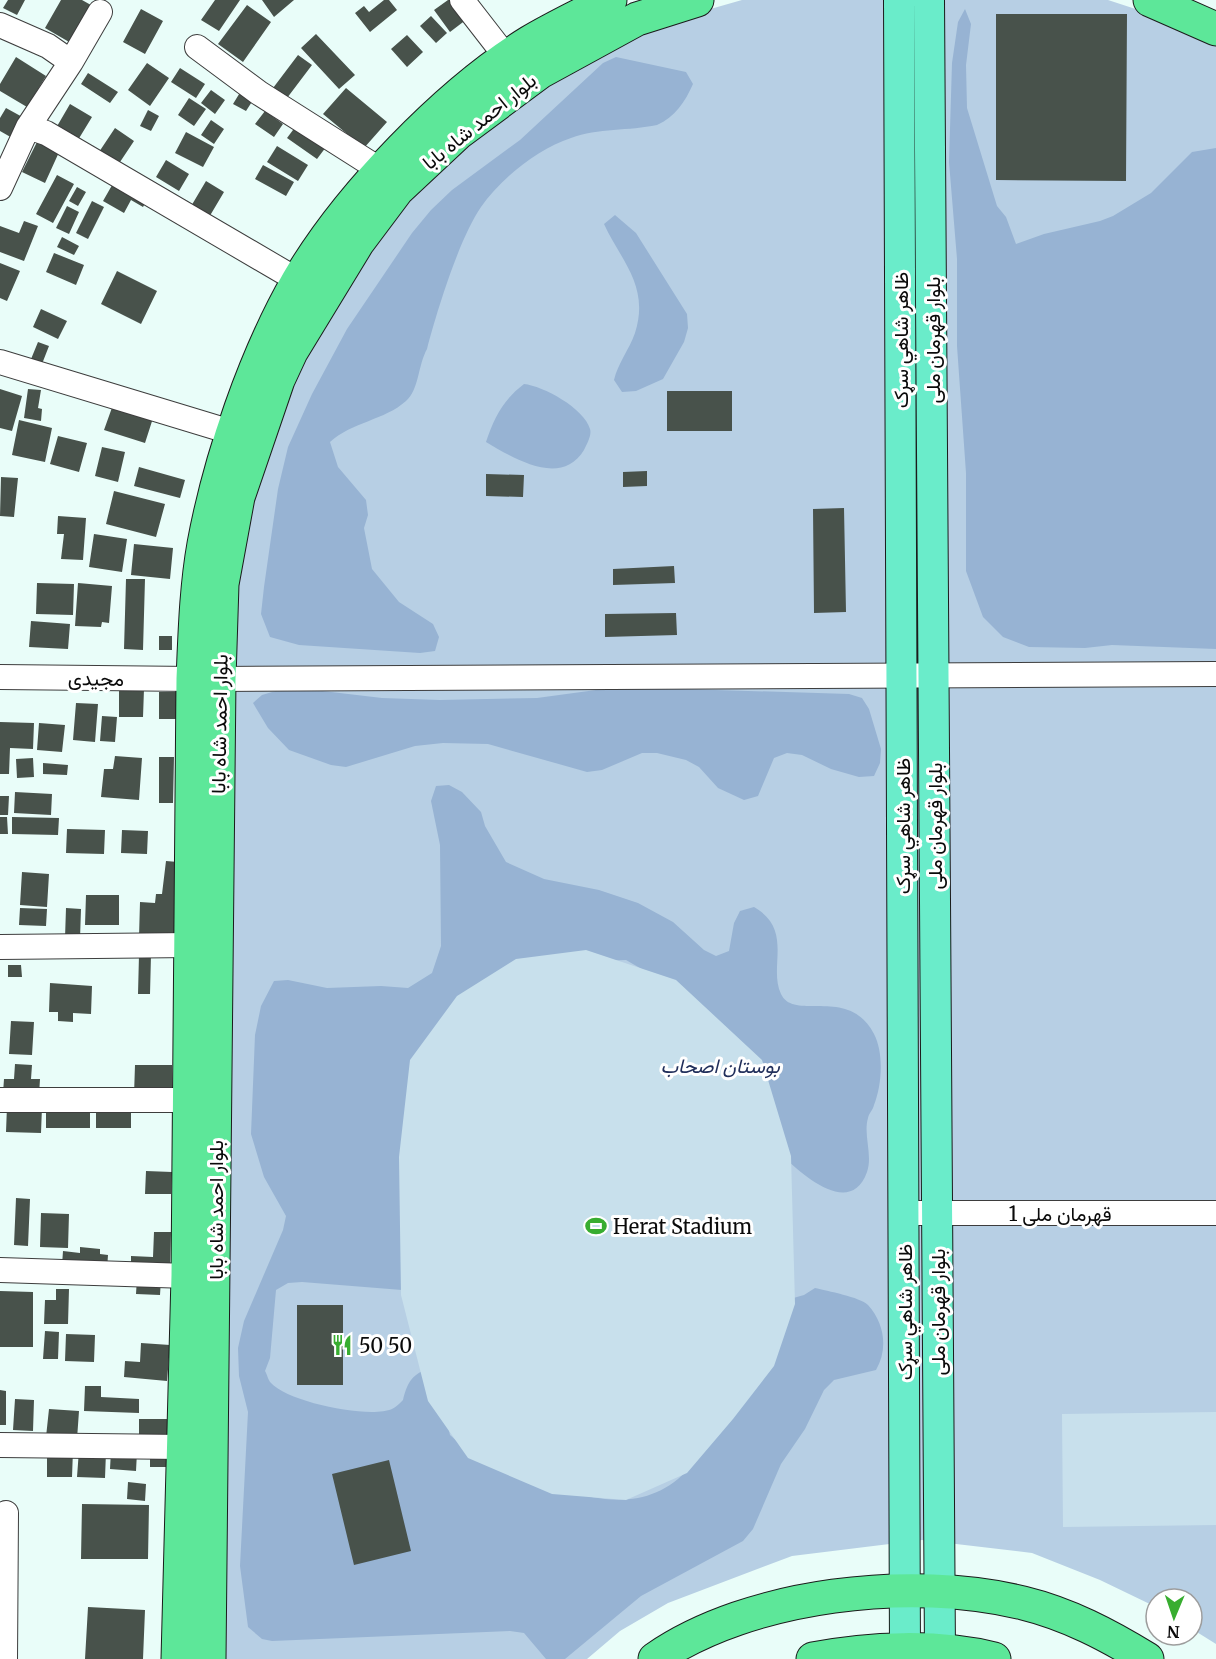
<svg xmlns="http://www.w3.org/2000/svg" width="1216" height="1659" viewBox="0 0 1216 1659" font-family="Merriweather,Vazirmatn,serif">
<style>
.green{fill:#b7cfe4}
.forest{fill:#97b3d3}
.pitch{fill:#c8e0ec}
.building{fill:#48524b}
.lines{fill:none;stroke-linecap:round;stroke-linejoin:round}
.minor-casing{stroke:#3d3d3d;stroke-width:26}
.major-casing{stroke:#1b1b1b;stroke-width:32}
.highway-casing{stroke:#1b1b1b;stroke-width:35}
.minor{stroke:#fff;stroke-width:24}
.major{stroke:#6aecca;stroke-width:30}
.highway{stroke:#5de799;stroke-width:33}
.labels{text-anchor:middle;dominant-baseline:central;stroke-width:6;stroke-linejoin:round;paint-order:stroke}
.street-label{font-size:20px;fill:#0a0a0a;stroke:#fff}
.park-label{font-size:20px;font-style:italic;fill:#212f5b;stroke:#fff}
.poi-label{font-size:20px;fill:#0a0a0a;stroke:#fff;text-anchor:start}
</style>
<rect width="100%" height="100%" fill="#e9fdf9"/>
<path class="green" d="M742,0h366l52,17 56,27v1600l-24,-15v-30h-36v8l-56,-27 -68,-27 -110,-13 -130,16 -124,47 -48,28 -33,28h-364l4,-1013 39,-223 106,-192 124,-119 141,-82z"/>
<path class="forest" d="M965,9l6,15 -5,41 1,43 30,98 9,11 10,27 28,-10 56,-13 13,-5 38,-23 41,-41 24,-4v501l-104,-4 -27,3 -56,-1 -26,-10 -20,-20 -17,-46v-98l-9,-127v-87l-8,-97 3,-99 6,-41z
M616,57l70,15 7,12c-8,18 -18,33 -36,41 -28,6 -59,3 -86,13 -33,11 -70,40 -90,69 -22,32 -44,104 -54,142 -9,16 -8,41 -21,52 -21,19 -54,21 -76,41l8,25 28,33 2,15 -4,13 8,41 27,33 34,22 6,13 -4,14 -15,2 -121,-8 -29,-8 -9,-23 3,-27 14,-98 10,-42 24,-53 35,-65 65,-96 19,-23 21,-20 68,-50 83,-77z
M615,215l21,18 51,81 1,14 -4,14 -21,37 -27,12 -14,1 -8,-12c4,-17 15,-30 21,-47 15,-47 -14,-72 -31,-109z
M524,384c19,2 60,24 66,45 2,6 -3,15 -6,21 -23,38 -71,8 -98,-8 8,-24 17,-42 38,-58z
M289,687l93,11 58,2 97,-2 81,-11 231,7 13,4 7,11 12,40 -1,14 -6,13 -15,1 -28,-8 -29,-14 -15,-2 -13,5 -16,38 -14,4 -26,-12 -19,-21 -13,-7 -29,-7h-15l-40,17 -15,2 -99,-28 -45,-1 -28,3 -69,21 -15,-2 -42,-15 -21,-22 -15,-25 9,-8z
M449,785l13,7 19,20 4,14 21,36 38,17 55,11 39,13 35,19 31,28 12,6 13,-5 5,-28 6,-12 14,-4c40,23 14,60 27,87 13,28 68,-9 93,40 10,19 8,51 0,71 -1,5 -5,8 -6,13 -5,17 5,37 -1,54 -16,45 -63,4 -81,-13l-120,-176 -40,-23 -28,1 -196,329 -100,-8 -14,1 -12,7 -6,68 -5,13c2,3 3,9 6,12 17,19 98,36 121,26 4,-2 8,-6 11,-9 4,-16 8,-25 24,-31l13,25 10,41 10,9c69,30 168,95 230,23l100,-168 14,-4 11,-7c12,3 45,9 53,17 17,19 20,44 8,65l-42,10 -10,10 -19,39 -24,35 -28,65 -10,12 -102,55 -76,63h-19l-22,-26 -14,-2 -238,10 -10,-2 -14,-12 -8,-61 8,-154 -9,-36 -1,-28 6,-27 39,-91 3,-14 -22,-39 -13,-43 4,-99 6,-29 13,-25 14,-1 39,8 54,-2 27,2 24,-15 9,-27 -1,-101 -9,-44 5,-15z"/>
<path class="pitch" d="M586,950l90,30 86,80 29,96 4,148 -21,62 -41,53 -46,54 -61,27 -74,-6 -84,-36 -40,-57 -27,-106 -2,-138 11,-97 47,-64 59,-37z
M1216,1412v113l-153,2 -1,-113z"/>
<path class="building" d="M8,0h17l-8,15 -14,-7z
M61,0h21l16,9 -22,37 -31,-18z
M215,0h25l-21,31 -18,-11z
M262,0h32l-20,17z
M384,0h5l8,10 -27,22 -15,-19 9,-7 5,6z
M448,0h11l12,16 -21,16 -16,-22z
M247,5l24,17 -28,40 -25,-18z
M141,9l22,12 -18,33 -22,-12z
M996,14h131l-1,167 -130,-1z
M431,16l16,17 -11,10 -16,-17z
M316,34l39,41 -16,14 -38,-41z
M407,35l16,17 -16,15 -16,-18z
M298,55l14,10 -28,37 -14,-10z
M16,57l30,19 -19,31 -27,-16v-7z
M147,63l22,15 -19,28 -22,-16z
M180,68l25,16 -9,14 -25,-16z
M88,73l30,19 -8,11 -29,-19z
M244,86l13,8 -11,17 -13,-7z
M346,88l41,34 -23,26 -41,-34z
M211,90l14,10 -10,14 -14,-11z
M189,98l17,11 -12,17 -16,-11z
M70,104l22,13 -14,23 -22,-12z
M6,108l20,11 -12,20 -14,-8v-13z
M148,110l11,6 -8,15 -11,-5z
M265,111l18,13 -9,13 -19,-13z
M211,120l13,9 -10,15 -13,-9z
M299,122l30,21 -12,16 -30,-21z
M115,128l19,13 -16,24 -19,-13z
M186,132l28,15 -11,20 -28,-14z
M38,140l22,10 -15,33 -23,-11z
M277,146l31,19 -10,16 -31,-19z
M166,160l23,14 -10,17 -23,-14z
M263,165l31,17 -8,14 -31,-17z
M57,175l17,9 -21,39 -17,-9z
M115,180l33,18 -5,9 -12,-7 -7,13 -21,-12z
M206,181l18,11 -16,27 -18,-11z
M77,187l9,5 -8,14 -9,-5z
M92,201l12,6 -16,32 -12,-6z
M67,206l12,6 -10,22 -13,-6z
M24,221l14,5 -14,35 -24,-9v-26l19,7z
M62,237l17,9 -5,9 -17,-8z
M54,253l30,12 -8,20 -30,-13z
M0,263l20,8 -13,30 -7,-3z
M117,271l40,20 -16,33 -40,-20z
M41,309l26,12 -9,18 -25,-12z
M38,342l11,4 -9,23 -11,-5z
M0,389l22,7 -10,35 -12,-3z
M28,389l13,1 -3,18 4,1 -1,12 -17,-3z
M667,391h65v40h-65z
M114,402l40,13 -9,28 -41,-13z
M19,420l33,8 -7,34 -33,-7z
M58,436l29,7 -8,29 -29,-8z
M102,447l23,5 -7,30 -23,-6z
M139,467l46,13 -5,18 -46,-12z
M647,471v15l-24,1v-15z
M486,474l38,1 -1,22 -37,-1z
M1,477l17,1 -4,39 -14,-1z
M114,491l51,13 -9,33 -50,-13z
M844,508l2,104 -32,1 -1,-104z
M58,516l28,2 -3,42 -22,-1 3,-25h-7z
M94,534l33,5 -5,33 -33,-5z
M134,544l39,4 -3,31 -39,-4z
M674,566l1,17 -62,2v-16z
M126,579h19l-2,71 -19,-1z
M37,583l37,1 -1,31 -37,-1z
M78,583l34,3 -3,37 -7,-1 -1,5 -26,-1z
M676,613l1,22 -72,2v-23z
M31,621l39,3 -2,25 -39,-2z
M159,636h13v14h-13z
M119,689h25l-1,28h-24z
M159,692h18l-1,27h-17z
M76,703l22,1 -3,38 -22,-2z
M102,716l15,1 -2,25 -15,-1z
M0,722l34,1 -1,26 -23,-1 -1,26h-9z
M39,723l26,2 -3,27 -25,-2z
M115,756l27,2 -3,42 -38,-3 3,-28h9z
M159,757h15l-1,46h-14z
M33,758l1,19 -17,1 -1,-19z
M43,763l25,2 -1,10 -24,-1z
M15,792l37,2 -1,21 -37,-2z
M0,796h9l-1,19h-8z
M0,817h7l1,17h-8z
M12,817l47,1 -1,17 -46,-1z
M67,829l38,1 -1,24 -38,-1z
M122,830l26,1 -1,23 -26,-1z
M166,861l12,1v76l-39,-1 1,-35 15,1 1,-9h6z
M22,872l27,2 -2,33 -27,-2z
M86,895h33v30h-34z
M20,908l27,1 -1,17 -27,-1z
M66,908l15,1 -1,30 -15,-1z
M139,955h12l-1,39h-12z
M8,965h13l1,12h-14z
M50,983l42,3 -1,28 -18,-1v9l-15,-1v-9h-9z
M11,1021l23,1 -2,33 -23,-1z
M15,1064l17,1 -1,14h9l-1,16 -36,-2 1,-14h10z
M135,1065h37v31l-38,-1z
M7,1106l35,1 -1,26 -35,-1z
M46,1106l44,1v21h-44z
M96,1110h35v18h-35z
M146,1171l26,1 -1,22h-26z
M16,1198l14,1 -2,47 -14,-1z
M41,1213l28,1 -1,34 -28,-1z
M154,1232h17l-1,37 -39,-1v-12l22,1z
M80,1247l20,2v5l8,1 -1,14 -45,-4 1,-14 17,2z
M137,1278l24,1 -1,16 -24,-1z
M56,1289h13l-1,35h-24l1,-24h11z
M0,1291l33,1v55h-33z
M297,1305h46v80h-46z
M45,1331l14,1 -1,27h-15z
M66,1334l29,1 -1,27 -29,-1z
M141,1343l29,2 -3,36 -43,-4 1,-16 15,1z
M85,1386h16v11l38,2v14l-55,-2z
M0,1390l6,1v34h-6z
M15,1399l19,1 -1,31 -20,-1z
M49,1409l30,2 -2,28 -31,-2z
M139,1419h32l-1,22h-31z
M47,1449l26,1 -1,27h-25z
M79,1450l27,2 -1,26 -28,-1z
M111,1450l26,2 -1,19 -26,-2z
M150,1453h20v14h-20z
M389,1460l22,91 -57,14 -22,-91z
M128,1482l18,2 -1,17 -18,-2z
M82,1504l67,1 -1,54h-67z
M88,1607l57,3 -2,49h-58z"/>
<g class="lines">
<defs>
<path id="minor" d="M462,0l45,58
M0,25l48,21 23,16
M197,47l62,46 123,78
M28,127l18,6 253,148
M0,188l28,-61 43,-65 29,-50
M0,362l231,70
M0,677l193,2
M219,679l997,-5
M0,947l191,-2
M0,1100h190
M903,1213h313
M0,1270l188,6
M0,1445l183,2
M5,1659l1,-146"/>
<path id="major" d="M899,0l6,1651
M929,0l11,1652"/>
<path id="highway" d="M1150,0l66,29
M178,1659l10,-383 5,-597c2,-45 3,-90 11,-135 16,-86 51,-188 94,-263 49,-84 149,-188 232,-239 25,-15 53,-28 80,-42
M209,1659l10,-980 3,-95 16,-87 40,-117 13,-28 67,-110 39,-52 61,-57 82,-61 97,-53 60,-19
M655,1659c95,-66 258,-83 368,-56 45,11 85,32 124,56
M813,1659c56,-11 125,-14 181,0"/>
</defs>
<use href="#minor" class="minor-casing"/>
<use href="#major" class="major-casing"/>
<use href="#highway" class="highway-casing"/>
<use href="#minor" class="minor"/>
<use href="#major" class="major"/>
<use href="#highway" class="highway"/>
</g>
<defs>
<symbol id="stadium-bare" viewBox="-9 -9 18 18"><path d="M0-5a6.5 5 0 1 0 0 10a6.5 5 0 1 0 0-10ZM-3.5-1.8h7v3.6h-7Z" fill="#38ad30" stroke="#fff" stroke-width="2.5" paint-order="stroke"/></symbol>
<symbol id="restaurant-bare" viewBox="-9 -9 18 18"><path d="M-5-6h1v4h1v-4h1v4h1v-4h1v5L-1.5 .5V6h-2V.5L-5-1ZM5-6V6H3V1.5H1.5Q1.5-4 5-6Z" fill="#38ad30" stroke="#fff" stroke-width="2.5" paint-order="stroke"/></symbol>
</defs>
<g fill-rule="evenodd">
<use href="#stadium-bare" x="581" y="1211" width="30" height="30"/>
<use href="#restaurant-bare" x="327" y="1330" width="30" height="30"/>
</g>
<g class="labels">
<g class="street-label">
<text transform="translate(479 121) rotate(-39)">بلوار احمد شاه بابا</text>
<text transform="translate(900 340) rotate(-90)">ظاهر شاهي سړک</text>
<text transform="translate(932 340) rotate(-90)">بلوار قهرمان ملی</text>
<text transform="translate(96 678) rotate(1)">مجیدی</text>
<text transform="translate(219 724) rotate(-89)">بلوار احمد شاه بابا</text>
<text transform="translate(902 826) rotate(-90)">ظاهر شاهي سړک</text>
<text transform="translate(934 826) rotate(-90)">بلوار قهرمان ملی</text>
<text transform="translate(215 1210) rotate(-90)">بلوار احمد شاه بابا</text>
<text x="1060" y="1213">قهرمان ملی 1</text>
<text transform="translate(904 1312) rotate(-90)">ظاهر شاهي سړک</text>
<text transform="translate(937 1312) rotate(-90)">بلوار قهرمان ملی</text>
</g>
<g class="park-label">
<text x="720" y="1065">بوستان اصحاب</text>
</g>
<g class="poi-label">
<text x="613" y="1226">Herat Stadium</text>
<text x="359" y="1345">50 50</text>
</g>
</g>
<g transform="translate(1174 1617) rotate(182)"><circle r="28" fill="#ffffff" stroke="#9d9d9d" stroke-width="1.5"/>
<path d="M0-4.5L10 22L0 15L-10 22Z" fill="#38ad30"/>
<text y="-9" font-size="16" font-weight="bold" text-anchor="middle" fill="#0a0a0a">N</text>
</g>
</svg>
